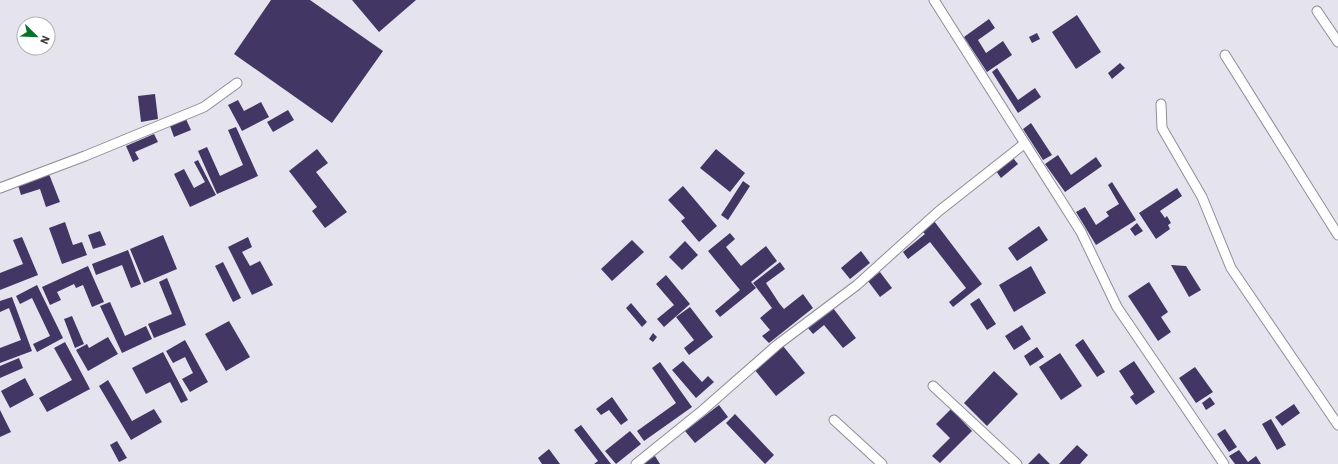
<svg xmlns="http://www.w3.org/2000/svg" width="1338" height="464" viewBox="0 0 1338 464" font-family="'IBM Plex Sans',sans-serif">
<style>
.building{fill:#423764}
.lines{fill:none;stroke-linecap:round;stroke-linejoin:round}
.street-casing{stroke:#8f8d97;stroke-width:11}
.street{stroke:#fff;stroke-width:9}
</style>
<rect width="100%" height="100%" fill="#e5e3ee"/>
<path class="building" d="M271,0h39l73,51 -51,72 -98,-69z
M352,0h64l-37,32z
M1077,15l24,37 -25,17 -24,-37z
M989,19l6,9 -17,12 8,13 17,-12 9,14 -25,17 -23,-35z
M1037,33l3,6 -8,4 -3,-6z
M1120,63l5,5 -13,11 -4,-6z
M997,68l21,32 17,-12 6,9 -23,16 -26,-41z
M155,94l3,25 -17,3 -3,-26z
M238,100l6,11 17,-9 8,15 -27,14 -14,-26z
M288,110l6,10 -21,12 -6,-10z
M186,119l5,11 -17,7 -4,-11z
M1031,123l21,32 -9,5 -20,-31z
M236,127l22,49 -41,18 -19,-43 9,-4 13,29 23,-11 -15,-35z
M154,134l4,8 -23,10 4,7 -6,3 -7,-16z
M317,149l11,14 -12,9 31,40 -22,16 -13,-17 5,-4 -28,-36z
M716,149l29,24 -15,19 -30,-24z
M1058,155l13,20 25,-18 6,9 -37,26 -20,-28z
M1013,158l5,6 -17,14 -5,-7z
M198,160l18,35 -26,12 -16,-33 10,-5 10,19 11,-6 -11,-20z
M49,174l11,28 -14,5 -6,-18 -19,6 -3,-10z
M743,181l7,5 -22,34 -7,-5z
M1112,182l24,38 -40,25 -20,-33 9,-5 11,18 13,-9 -3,-4 13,-8 -11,-19z
M683,186l34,40 -18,16 -18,-21 4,-3 -17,-18z
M1177,188l5,8 -22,15 5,7 2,-2 4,7 -3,2 2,4 -14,10 -17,-26z
M934,221l48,63 -29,23 -4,-5 17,-14 -36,-46 -22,17 -5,-7 22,-18 -3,-3z
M65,222l8,23 9,-3 5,13 -25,9 -13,-36z
M1137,223l6,8 -8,5 -5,-7z
M1039,226l9,14 -31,21 -9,-13z
M100,231l6,14 -13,4 -5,-14z
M730,233l5,6 -9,8 15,19 25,-20 11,15 -26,21 5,6 -36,29 -5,-6 25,-21 -32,-39z
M163,235l14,34 -33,14 -14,-34z
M22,237l16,38 -38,15v-17l23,-9 -10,-24z
M248,237l4,10 -10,5 8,14 10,-5 13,24 -21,10 -24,-48z
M632,240l12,12 -32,29 -11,-12z
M685,241l13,14 -16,15 -13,-13z
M128,250l13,34 -10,4 -9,-23 -26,10 -4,-11z
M861,251l9,12 -20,16 -9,-11z
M223,262l18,36 -8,4 -18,-36z
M780,262l5,7 -19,14 13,20 5,6 19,-15 10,14 -44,35 -7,-7 8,-6 -10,-12 12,-10 -19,-25z
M1171,265l15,1 15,24 -12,7z
M88,266l16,36 -12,5 -9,-22 -7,3 -2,-4 -17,8 4,8 -11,5 -8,-18z
M1031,266l15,27 -32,19 -15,-27z
M880,272l12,16 -12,9 -12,-16z
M666,275l24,29 -26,23 -7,-8 17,-14 -18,-21z
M167,278l19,47 -32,13 -6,-14 24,-10 -13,-32z
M1149,282l19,30 -7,5 10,15 -13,9 -30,-45z
M37,285l26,53 -26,14 -4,-8 17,-8 -18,-38 -12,6 -4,-8z
M12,297l20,54 -32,12v-15l21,-8 -12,-32 -9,4v-11z
M979,298l17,26 -9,6 -17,-26z
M110,302l15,34 21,-10 6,13 -30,14 -22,-47z
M631,303l16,19 -5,5 -16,-19z
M690,307l23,30 -24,18 -5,-7 10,-8 -18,-23z
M833,308l23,30 -13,10 -19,-23 -11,9 -5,-6z
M72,316l12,28 -9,4 -11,-29z
M229,321l21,36 -24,14 -21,-37z
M1022,325l9,14 -17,11 -9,-14z
M653,333l4,4 -4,5 -4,-3z
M108,337l10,17 -30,17 -12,-21 11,-6 2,4z
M1083,339l22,33 -8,5 -22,-32z
M185,340l23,42 -18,10 -8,-13 11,-6 -8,-16 -12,6 -7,-12z
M65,342l25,47 -43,23 -8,-14 33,-18 -18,-32z
M783,346l22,27 -29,23 -22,-27z
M1037,347l7,10 -14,9 -6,-10z
M163,352l25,48 -7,3 -11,-21 -24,12 -14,-26z
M1060,353l22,33 -21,14 -22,-33z
M19,358l4,10 -23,10v-12z
M683,361l19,21 6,-6 6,6 -18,16 -24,-28z
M1134,361l21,31 -19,13 -6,-8 4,-3 -15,-23z
M660,362l32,45 -48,34 -7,-10 39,-28 -24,-35z
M1195,367l18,25 -17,11 -17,-25z
M994,371l24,23 -31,32 -23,-23z
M25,378l9,17 -24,13 -9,-17z
M108,380l24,41 22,-12 8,13 -31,18 -32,-54z
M612,397l16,23 -7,5 -12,-15 -8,5 -5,-6z
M1210,397l5,7 -9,6 -4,-7z
M1294,404l6,9 -18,13 -7,-9z
M719,405l9,12 -33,26 -10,-12z
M951,409l21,22 -32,32 -8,-7 18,-18 -14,-14z
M0,410l11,22 -11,5z
M735,414l39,41 -9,9 -39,-41z
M1271,419l15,26 -9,5 -15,-26z
M581,425l30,39h-17l4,-3 -24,-31z
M1225,429l12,18 -8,5 -12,-18z
M630,431l11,13 -25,20 -11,-13z
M117,441l10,17 -8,4 -9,-17z
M1077,445l11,10 -8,9h-21z
M549,449l11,15h-18l-4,-6z
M1239,450l9,12 8,-6 5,8h-26l-6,-8z
M1039,453l11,11h-22z
M655,456l5,8h-18z"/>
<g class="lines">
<defs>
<path id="street" d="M934,0l147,232 36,75 107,157
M1317,11l21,31
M1225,55l113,180
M1161,104l1,24 40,69 29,71 107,157
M0,188l85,-32 119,-49 33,-24
M933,386l84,78
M834,420l48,44
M636,464l67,-54 74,-65 80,-60 82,-74 85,-67"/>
</defs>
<use href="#street" class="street-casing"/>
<use href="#street" class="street"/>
</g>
<g transform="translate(36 36) rotate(113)"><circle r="19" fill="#ffffff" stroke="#b0b0b1"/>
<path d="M0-3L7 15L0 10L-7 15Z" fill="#027427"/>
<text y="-6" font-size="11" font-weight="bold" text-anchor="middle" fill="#39393d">N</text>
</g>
</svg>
